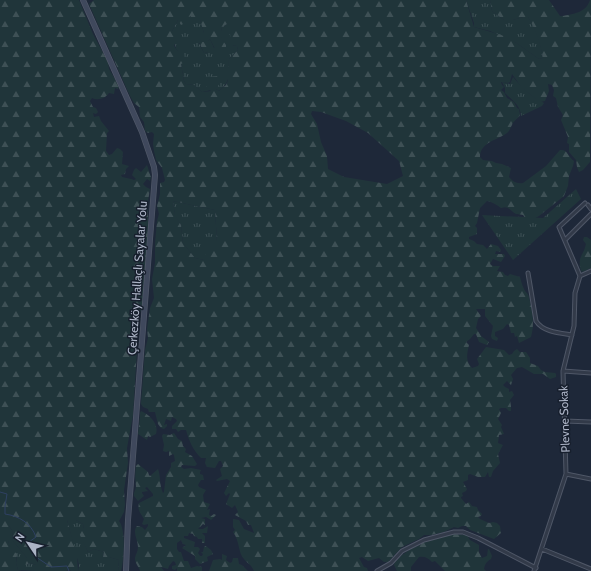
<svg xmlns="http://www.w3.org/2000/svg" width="591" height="571" viewBox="0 0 591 571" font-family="Cabin,sans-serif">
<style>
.grass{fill:url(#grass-tufts)}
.forest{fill:url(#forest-firs);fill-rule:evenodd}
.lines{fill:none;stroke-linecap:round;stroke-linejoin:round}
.stream{stroke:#2f4162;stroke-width:1}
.street-casing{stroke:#4f5767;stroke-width:5}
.secondary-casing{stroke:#4f5767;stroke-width:6}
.street{stroke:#323a49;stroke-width:3}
.secondary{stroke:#3f485c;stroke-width:4.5}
.labels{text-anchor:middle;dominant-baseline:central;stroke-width:3;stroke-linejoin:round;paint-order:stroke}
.street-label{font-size:12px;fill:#acb4c6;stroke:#171f2d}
</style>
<defs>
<pattern id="grass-tufts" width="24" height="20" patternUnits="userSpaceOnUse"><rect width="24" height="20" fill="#20353a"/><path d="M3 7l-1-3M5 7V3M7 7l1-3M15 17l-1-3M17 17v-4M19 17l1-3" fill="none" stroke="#3e5055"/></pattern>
<pattern id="forest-firs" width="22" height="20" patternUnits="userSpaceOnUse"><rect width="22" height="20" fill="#20353a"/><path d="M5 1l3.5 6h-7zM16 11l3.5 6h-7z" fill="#3e5055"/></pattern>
</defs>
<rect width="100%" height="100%" fill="#1e2839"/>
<path class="grass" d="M466,0h24l2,11 12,9h9l10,-3h5c9,14 12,24 15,41l-4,1 -24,-17 -25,-11 -16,-4v-4z
M190,16l10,4 4,13v9l-5,1 5,10 4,-1v-11l2,-2 4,9 12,-3c-6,-6 -6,-10 -4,-18l5,-3 6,1 -1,20 5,1 1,4 -9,9c-1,16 3,21 -10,32l-3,-2 -14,3 -8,-7 -8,-1 -2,-3 -5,-29 -3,-3 -4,-18 6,-11z
M513,77c9,11 19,20 31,26l-2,3 -21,10c0,-10 -9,-16 -16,-23v-5l-3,-6 8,2z
M576,189l5,10 -68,61 -31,-45 61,3z
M173,201l42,9 2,32 -13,18 -9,-2 -12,-15 -2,-18 -6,-9z
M67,520h9l7,4 1,5h-6l10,23 6,-3 10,3 -1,5h6l10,3 -1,11h-40l1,-6z
M8,525l4,5 1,11 15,18 -1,6 3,-2 6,2v6l-18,-1 -2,-7 1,-6 -7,-8 -2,-9z"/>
<path class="forest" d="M0,0h79l14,34 15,28 1,7 10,17 -1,3 -3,-1 -1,6 -5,-1c-3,5 -11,8 -17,5l-2,3 3,6 3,1 2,4 -2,2 -3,-1 1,4 5,-1 2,5 8,10 -2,2 -1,18 3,4 3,-1 5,-6 3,1 3,3 -1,12 7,2 -3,3 -1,5 -4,1 1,2 9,2 3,1 2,-1 -4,-4 2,-5 2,-2 5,4 6,-7 4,12 -1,4 -3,-2 -4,5 3,3 4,2 -2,12v25l-4,54 1,10 -4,20 -5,14 -1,6 -4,5 1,10 4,-1 1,5 -4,66 -6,33 1,15 -4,27 1,15 -1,7 -5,9c7,8 5,39 2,50h-3l1,-11 -10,-3h-6l1,-5 -10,-3 -6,3 -11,-23h7l-1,-5 -7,-4h-9l10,35 1,16h-7l-1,-1 -5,1h-29v-6l-6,-2 -4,2 -1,-4 2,-3 -14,-17 -1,-11 -3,-4 -1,14 2,8 7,6 -1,9 2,7 4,1h-22z
M94,0h372l8,27 34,10 31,22 4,-1c-3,-16 -7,-28 -15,-41h-5l-10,3h-9l-12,-9 -2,-11h59l11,16h2c11,-2 24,-3 28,-16h1l-1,162 -7,8 -4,2 -2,-5 -1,-7 -7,-8v-8l-2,-1 1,-6 -7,-17 2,-5 -5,-8 -2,-9 -3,-2 1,-6 -2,-5 -4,-1 1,7 -4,10 -5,1 -18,-14 -10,-14 -2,8 -2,1 -7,-1 1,3 2,2 -3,3 3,2 3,6 7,4 3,6 2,1 1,6c-2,4 -7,6 -8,10 -2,3 -2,6 -5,8 -9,7 -27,9 -27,24l3,3 9,1 4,2 6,1 9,4 -2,9c4,5 8,7 14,6l23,-17 14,-16c8,-1 8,7 14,11l-1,5 -4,10 -1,10 -4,10 -25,20 -9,5 -4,-2 -3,-4c-1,0 -6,-1 -7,-1 -6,-3 -7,-9 -15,-6 -4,-3 -9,-6 -14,-7l-7,7 -3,15 -2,3 2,2v6l-8,3v2l5,2 3,3 6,1 4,4 4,-5 7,2 3,4 -1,2 -4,-1 -1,3h9l1,2 -4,6 -8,-3 -3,5 3,2h7l-3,5 6,1 2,3 3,1 2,-2 10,3c1,4 2,8 4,12 1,3 4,4 5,8 3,13 6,26 2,40l-12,6 -2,-7 -2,1 -1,-4h-3l-2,-8 -2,-1 -4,5 -8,3v4l3,2 -1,3 -5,-2 -1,-3 2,-10 -8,-10v-7h-9l5,7 -3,3 -2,9 4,6 1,2 8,6 -2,3 -8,-3 -3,-8h-2l-4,5 -4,3 3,3c-2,9 -4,16 3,23l6,-2 1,-2 -2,-5 9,-12 18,3 5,5 3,-1 2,-3 3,-2 3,3h6l4,6v5l8,3 3,4 4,2 10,1 1,1v3l-6,2 -7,-5h-9l-12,-7 -5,1 -6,7 2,4 -2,6 -4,-4 -4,4 2,2 4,2v3l3,-1 2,4 -4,5 1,6v5h-2l-3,-3h-5l-2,1 2,4 -3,6 4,6 -1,2 3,7 -5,1 -1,8 5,2 -5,9 2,9 -7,8 -2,6h-2l-1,-5 -3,5h-7l-8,-3 -2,1v5l-5,2 4,7 -1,2 -4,2 1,3 -2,1v1l5,6 3,-2 3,4 5,1 1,3 4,4 -1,2 -3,1 2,2 9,4 4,-1 4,1 3,3 1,7 -7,6 -24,-9 -4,-4h-4l-4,2 -4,-1 -10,5 -13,3h-7l-5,4 -17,8 -14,15h-4l-5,-4 -11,3 -6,-4 -3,1 5,9 3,1 1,3h-114c-3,-7 -6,-7 -10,-12 -6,-6 -4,-18 -11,-27l2,-2 -2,-3v-8l6,1 5,9 10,4 -3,-8h-3l-2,-4 -11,-6 3,-3 -3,-7 -3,3 -6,-4 4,-10 -1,-1 -3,3 -2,-3 6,-12 -3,-2 -10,2 -1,-1 6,-4 -2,-7 3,-3 -2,-5h-2l-4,7 -8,-1 -2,-4 1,-5h-5c-8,-8 -12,-17 -15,-28h-5l-3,2 -2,-3h-4v-3l5,-5 -1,-2 -4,-2 -1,4 -5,-2 -2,6 3,-1v2l-3,3 -3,-1 -3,-4 -3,-12h-6l-1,-3 -5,-2 -2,-3 4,-54 3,-12 -1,-9 3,-21 4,-10 -2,-19 3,-16v-20l2,-22 2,-7 -2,-8 3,-12v-11l4,-1 1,-2 -3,-12 -6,-8 -2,-9 -1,-7 1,-10 -2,-2 -4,1 -3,-2 -1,-9 -4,-5 -1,-10 -5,-4 -4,-7 -41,-92zM190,16l5,4h5l4,13v9h-5l5,11 4,-1v-11l2,-2 6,12 10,-3v-3c-5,-6 -6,-10 -4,-18l5,-3 5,2 -2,7 1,17 2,-1 -1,-4 5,1 1,4 -9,9 -1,12 -3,4 3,5 -2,5 -7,6 -3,-2 4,-6v-7l-14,1v10l5,4 -9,1 -8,-7 -8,-1 -2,-3 -3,-17 4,-2 -1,-9c-6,-1 -8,-3 -10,-8l6,-5 -1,-5 -7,-4 6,-11 3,5 6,-3zM312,111l9,1 25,9 22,12 31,28 4,15 -16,8 -43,-7 -16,-8 -1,-13 -6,-14 -4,-18 -6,-10zM173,201l42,9 2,32 -9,1 -4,17 -9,-2 -12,-15 -2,-18 -6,-10z
M584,237h3l4,3v28l-8,4 -2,-1c-4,-15 2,-14 5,-27l-3,-4z
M141,411c9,4 18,13 15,23l-6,3 -2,-1 -1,4 -9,-6 2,-17v-4z
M174,433l4,6 4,2 1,5 3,3 -1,3 7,4 5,8 -2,2 -13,-1 -1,2 3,2 7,-1 10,2 -1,2v2l3,1 1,5h-3l-3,5 1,2 7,3 -3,5 1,7 6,2 -3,6 3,-1 -1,6 2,1 3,-2 2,1 -5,5 -5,-3 -5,1 4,1v6l-2,-1 -5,5h5l5,-3 -1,7h-5l3,3v7h-3v-4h-4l-1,-2 -3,-1 -1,-2 -4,-1 -1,3h-4v2l11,4 -1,5h4l2,2 -2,4 2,3h2l1,-2 -2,-2h2l1,-5 2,-1 5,4 2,4 -6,3 1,4 -8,3 -5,-5v-3l-13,-8 4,-3 -3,-1 -2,-4 -4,3v6l2,3h2l3,9h4l3,7 6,-2 5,1v4h-25v-3l-2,2 -3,-1v-3l4,-1 -1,-3 -2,-1 -4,5 -1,3 -7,-2 3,4h-24c-1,-4 -5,-8 -5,-12 0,-4 3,-7 3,-12 0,-7 -6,-15 -1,-21l5,1 3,3 3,-4v-2l-4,1 -2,-1 2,-5c-3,-6 -7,-8 -5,-16l14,-7v-2l-6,-7 -2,1 3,3 -6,1v1l2,3 -6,5 -4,-5c-1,-3 2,-6 2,-10 -1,-6 -1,-13 0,-20l2,-2 10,8 1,3 1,1 8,-7c3,8 1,15 5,24l1,-1 2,-17 5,-8v-4l4,-2 -1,-6 -1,-1 -4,2v-5l-3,1 -3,-1 1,-6 -2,-9 1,-2 7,1z
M452,534l15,1 3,5 9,5v7l3,6 5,-2 1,-7h1l3,7 -1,3c-5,3 -6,5 -7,10l2,2h-41l-10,-10 -3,1c-4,-4 -7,-6 -13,-5l-8,10v4h-14l-3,-6c2,-8 18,-17 26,-20l2,-2z
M222,554l5,2 -1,4 4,3 2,-1 1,-4h5l1,6 3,1 6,6h-39l4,-11 7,-1 2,1z"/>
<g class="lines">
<path class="stream" d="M0,492l7,2 -2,12v8c14,2 26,9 31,23l-7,5 4,13 18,12 16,-1 2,5"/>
<defs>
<path id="street" d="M588,205l3,4
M565,240l26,-26
M528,273l8,48c7,11 23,12 36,14
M580,276l-21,-49 26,-24
M563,371l28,2
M565,421l26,1
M566,474l25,5
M542,549l49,20
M377,571l14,-8 11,-12 22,-11 30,-8h9l15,6 58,30
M534,571l32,-97 -3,-103 11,-45 1,-33 5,-17 11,-5"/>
<path id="secondary" d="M83,0l59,132 12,35 1,8 -27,345 -2,51"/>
</defs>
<use href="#street" class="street-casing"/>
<use href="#secondary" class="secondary-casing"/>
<use href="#street" class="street"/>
<use href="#secondary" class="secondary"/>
</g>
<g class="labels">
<g class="street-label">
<text transform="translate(137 278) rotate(-86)">Çerkezköy Hallaçlı Sayalar Yolu</text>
<text transform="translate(564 419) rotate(-92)">Plevne Sokak</text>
</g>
</g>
<g transform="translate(28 543) rotate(305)" stroke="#171f2d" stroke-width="3" paint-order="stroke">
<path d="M0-3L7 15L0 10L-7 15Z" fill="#acb4c6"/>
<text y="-6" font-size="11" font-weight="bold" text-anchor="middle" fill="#acb4c6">N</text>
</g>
</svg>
